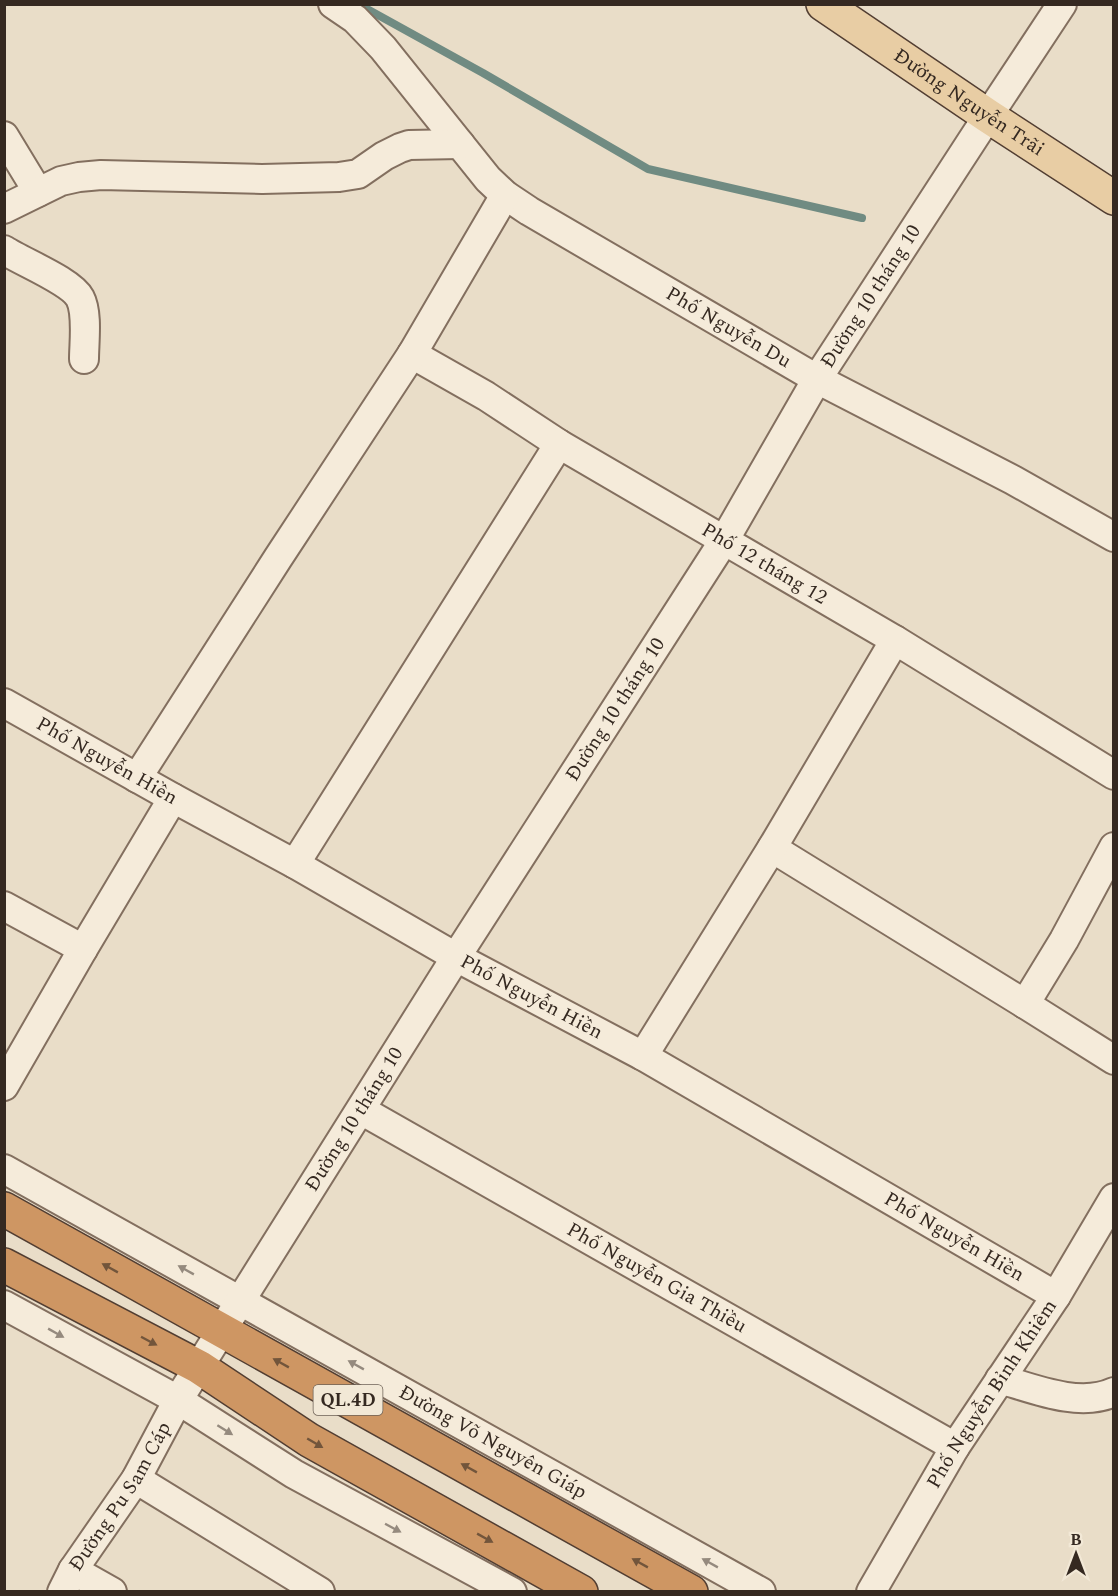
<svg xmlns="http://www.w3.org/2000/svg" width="1118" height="1596" viewBox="0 0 1118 1596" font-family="Spectral,serif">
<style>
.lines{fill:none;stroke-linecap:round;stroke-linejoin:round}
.stream{stroke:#708b82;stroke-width:8}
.minor-casing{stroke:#836f5f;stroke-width:32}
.major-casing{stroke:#523e32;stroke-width:36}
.highway-casing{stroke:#523e32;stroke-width:36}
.minor{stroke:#f5ebda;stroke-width:28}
.major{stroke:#e8cda4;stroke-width:33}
.highway{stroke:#ce9663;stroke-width:33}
.oneway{fill:#72553b}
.oneway2{fill:#958a7e}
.labels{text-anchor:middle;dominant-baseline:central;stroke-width:5;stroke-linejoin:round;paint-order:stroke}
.shield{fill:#f2e8d6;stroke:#6e6257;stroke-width:1.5}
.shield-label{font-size:18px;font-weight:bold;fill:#352921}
.street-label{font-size:20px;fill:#352921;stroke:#f2e8d6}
</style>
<rect width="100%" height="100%" fill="#e9ddc8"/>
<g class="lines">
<path class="stream" d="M358,4l125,69 165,96 214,49"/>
<defs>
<g id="minor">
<path id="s1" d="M333,4l22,15 28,29 105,131 17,16 24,16 288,168 196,101 101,57"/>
<path d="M4,136l34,56"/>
<path d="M4,209l57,-28 18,-4 22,-2 161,4 77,-2 19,-3 26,-18 16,-8 9,-3 51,-1"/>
<path d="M4,250c18,12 67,31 76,48 8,15 4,45 4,61"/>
<path id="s2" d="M412,354l74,42 73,48 336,196 219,135"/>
<path id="s3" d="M4,703l169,95 122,66 161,93 187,99 413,240"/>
<path d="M137,778l141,-220 134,-204 93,-159"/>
<path d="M772,848l253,156 89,56"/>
<path d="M295,864l264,-420"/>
<path d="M4,906l79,43"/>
<path d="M1025,1004l39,-64 50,-93"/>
<path d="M643,1056l129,-208 123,-208"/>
<path d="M4,1086l79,-137 90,-151"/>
<path id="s4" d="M361,1110l594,337"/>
<path id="s5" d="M4,1169l757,423"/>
<path d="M4,1305l174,95 116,74 218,118"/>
<path d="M1000,1379c34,10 80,29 114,13"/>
<path d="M136,1479l184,113"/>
<path d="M73,1570l39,22"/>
<path id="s6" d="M62,1592l11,-22 63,-91 42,-79 278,-443 269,-418 92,-160 171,-263 74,-112"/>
<path id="s7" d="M871,1592l84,-145 101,-151 58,-98"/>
</g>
<g id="major">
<path id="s8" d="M823,4l165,112 126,82"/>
</g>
<path id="highway" d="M4,1209l687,383
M4,1265l195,102 110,73 272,152"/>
</defs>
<use href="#minor" class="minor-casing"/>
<use href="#major" class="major-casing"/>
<use href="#highway" class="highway-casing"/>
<use href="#minor" class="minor"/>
<use href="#major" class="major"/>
<use href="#highway" class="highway"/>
</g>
<defs><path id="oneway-solid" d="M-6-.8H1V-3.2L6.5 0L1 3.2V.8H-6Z" transform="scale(1.5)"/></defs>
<g class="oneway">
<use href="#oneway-solid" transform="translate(110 1268) rotate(-151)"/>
<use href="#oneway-solid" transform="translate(149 1341) rotate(28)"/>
<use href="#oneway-solid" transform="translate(281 1363) rotate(-151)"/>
<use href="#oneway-solid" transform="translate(315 1443) rotate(30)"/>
<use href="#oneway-solid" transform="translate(469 1468) rotate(-151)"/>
<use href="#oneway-solid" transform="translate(485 1538) rotate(29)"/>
<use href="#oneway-solid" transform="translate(640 1563) rotate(-151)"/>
</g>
<g class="oneway2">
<use href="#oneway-solid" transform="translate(186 1270) rotate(-151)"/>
<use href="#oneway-solid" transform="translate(56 1333) rotate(29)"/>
<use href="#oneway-solid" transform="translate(356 1365) rotate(-151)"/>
<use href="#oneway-solid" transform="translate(225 1430) rotate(32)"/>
<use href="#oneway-solid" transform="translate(393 1528) rotate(28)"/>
<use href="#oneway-solid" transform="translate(710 1563) rotate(-151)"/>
</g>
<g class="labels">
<rect class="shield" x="313.5" y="1385" width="69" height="30" rx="4.5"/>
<g class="shield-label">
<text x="348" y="1400">QL.4D</text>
</g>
<g class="street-label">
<text stroke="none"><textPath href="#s8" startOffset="176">Đường Nguyễn Trãi</textPath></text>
<text stroke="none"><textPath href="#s6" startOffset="1528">Đường 10 tháng 10</textPath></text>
<text stroke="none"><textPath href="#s1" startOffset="518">Phố Nguyễn Du</textPath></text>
<text stroke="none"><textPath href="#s2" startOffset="410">Phố 12 tháng 12</textPath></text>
<text stroke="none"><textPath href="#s6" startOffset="1042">Đường 10 tháng 10</textPath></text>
<text stroke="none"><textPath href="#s3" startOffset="118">Phố Nguyễn Hiền</textPath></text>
<text stroke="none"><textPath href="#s3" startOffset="604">Phố Nguyễn Hiền</textPath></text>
<text stroke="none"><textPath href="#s6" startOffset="556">Đường 10 tháng 10</textPath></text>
<text stroke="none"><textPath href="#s3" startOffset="1090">Phố Nguyễn Hiền</textPath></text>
<text stroke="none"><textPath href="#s4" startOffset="340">Phố Nguyễn Gia Thiều</textPath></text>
<text stroke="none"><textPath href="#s7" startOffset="232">Phố Nguyễn Bỉnh Khiêm</textPath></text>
<text stroke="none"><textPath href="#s5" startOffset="560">Đường Võ Nguyên Giáp</textPath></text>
<text stroke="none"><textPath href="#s6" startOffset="112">Đường Pu Sam Cáp</textPath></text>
</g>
</g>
<rect width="1118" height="1596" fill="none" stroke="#352921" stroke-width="12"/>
<g transform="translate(1076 1554)" stroke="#f2e8d6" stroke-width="4.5" paint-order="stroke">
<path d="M0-4.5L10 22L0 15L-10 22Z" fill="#352921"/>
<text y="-9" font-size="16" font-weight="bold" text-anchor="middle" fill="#352921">B</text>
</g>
</svg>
